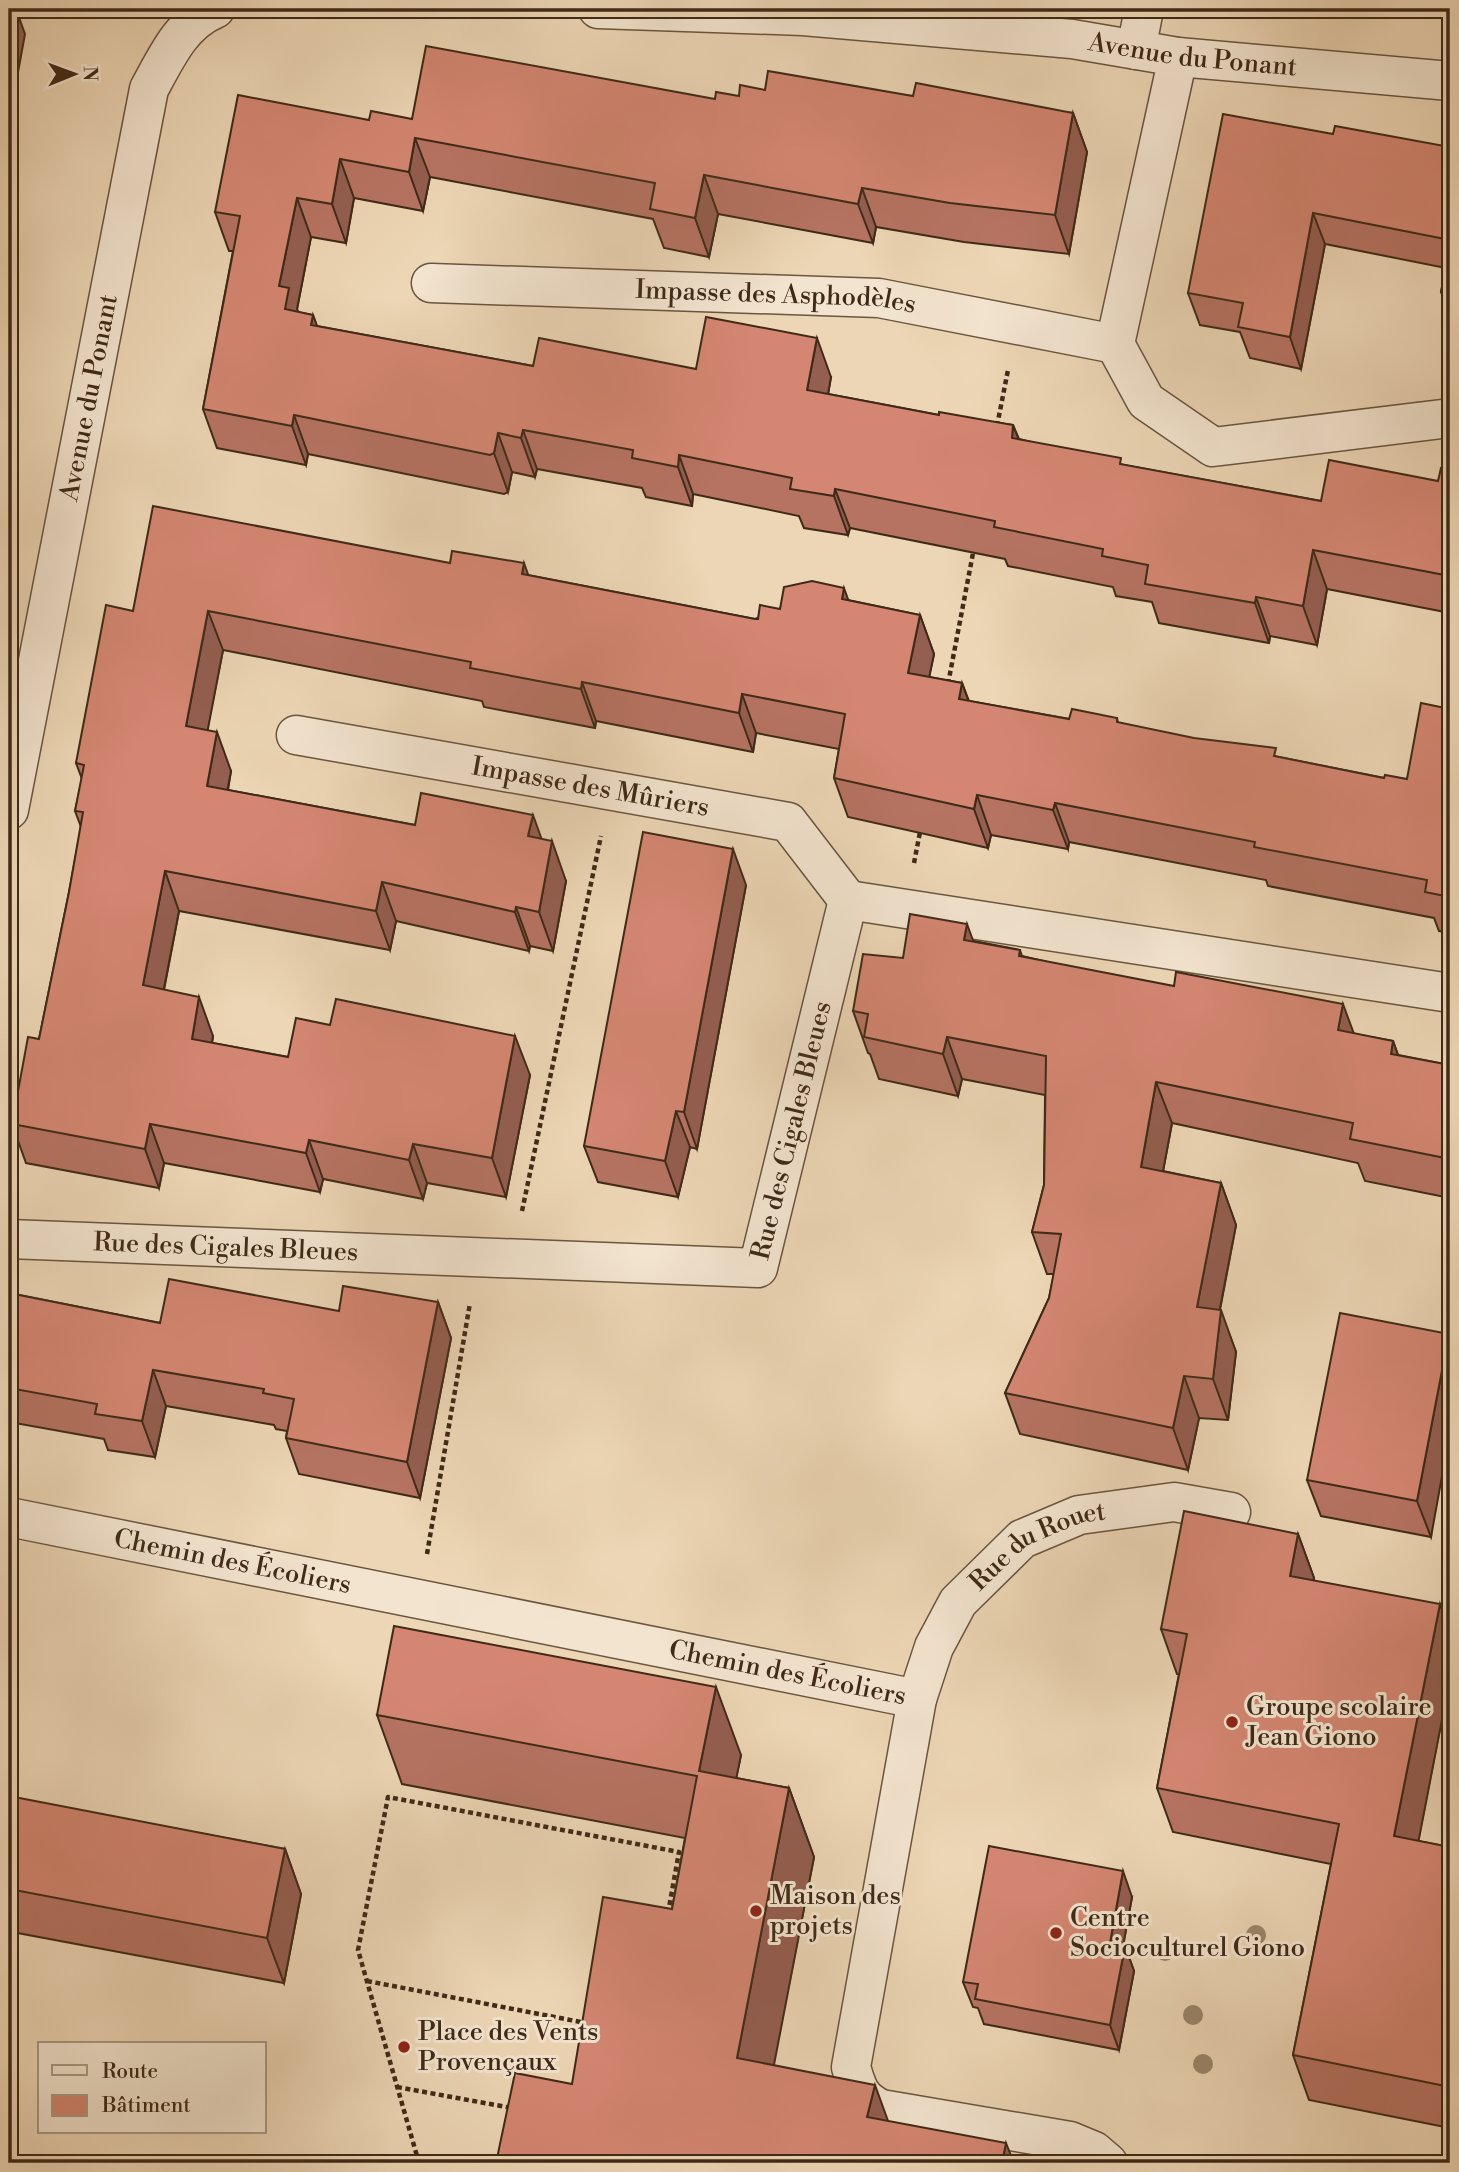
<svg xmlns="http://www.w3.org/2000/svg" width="1459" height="2172" viewBox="0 0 1459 2172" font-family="'Libre Bodoni',serif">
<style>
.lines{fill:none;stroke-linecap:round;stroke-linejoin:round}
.minor-casing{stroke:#6a553f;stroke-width:41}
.path{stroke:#3f2a18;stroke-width:4.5;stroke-dasharray:5 3.5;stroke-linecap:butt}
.minor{stroke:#f3e4cf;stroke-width:38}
.tree{fill:#9b876b}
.wall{fill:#b67362;stroke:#3f2a18;stroke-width:2}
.shaded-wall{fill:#945e50;stroke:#3f2a18;stroke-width:2}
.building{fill:#d48672;stroke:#3f2a18;stroke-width:2}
.poi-dot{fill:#8f2418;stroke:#f3e4cf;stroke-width:2.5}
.labels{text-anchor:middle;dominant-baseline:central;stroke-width:6;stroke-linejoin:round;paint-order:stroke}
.street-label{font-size:26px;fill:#3f2a18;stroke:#f3e4cf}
.poi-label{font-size:26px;fill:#3f2a18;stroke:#f3e4cf;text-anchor:start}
</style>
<rect width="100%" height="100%" fill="#edd6b5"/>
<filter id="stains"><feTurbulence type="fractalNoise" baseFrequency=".00286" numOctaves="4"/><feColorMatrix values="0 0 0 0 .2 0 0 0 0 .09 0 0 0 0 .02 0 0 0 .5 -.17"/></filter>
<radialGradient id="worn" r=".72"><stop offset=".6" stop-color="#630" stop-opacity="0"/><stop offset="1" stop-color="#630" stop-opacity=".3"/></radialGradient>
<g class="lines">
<defs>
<g id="minor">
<path id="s1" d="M598,9l205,7 269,23 106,18 272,24"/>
<path d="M1136,50l8,-41"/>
<path d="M1178,57l-63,287 31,57 67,46 237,-29"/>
<path id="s2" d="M431,283l448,15 236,46"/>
<path id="s3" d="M296,735l492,87 60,78"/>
<path id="s4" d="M9,810l140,-721c17,-31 32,-66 66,-80"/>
<path id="s5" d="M9,1239l749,29 90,-368 602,93"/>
<path id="s6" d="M9,1517l908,182"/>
<path id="s7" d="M1108,2163l-14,-12 -24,-10 -189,-32c-21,-10 -24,-21 -30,-42l66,-368 17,-52 24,-45 64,-63 57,-24 95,-13 57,10"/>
</g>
</defs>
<use href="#minor" class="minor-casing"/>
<path class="path" d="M997,426l11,-56
M948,684l26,-136
M914,863l7,-36
M522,1211l79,-375
M427,1554l43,-251
M367,1981l219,42
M397,2087l115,21
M419,2163l-61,-213 30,-153 291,55 -11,61"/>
<use href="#minor" class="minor"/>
</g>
<g class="tree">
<circle cx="1256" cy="1935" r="10"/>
<circle cx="1165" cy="1951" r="10"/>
<circle cx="1193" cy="2015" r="10"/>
<circle cx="1203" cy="2064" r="10"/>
</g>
<path class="wall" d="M765,90l148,6 160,17 14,39 -18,102 -105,-12 -88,-15 -3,16 -155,-29 -9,43 -45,-9 -11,-29 -223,-42 -7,34 -69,-13 -8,45 -35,-6 -14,72 1,3 15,3 4,11 216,40 163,3 135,8 -3,17 111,21 74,10 6,14 105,26 197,36 117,-20 12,-11v143l-123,-24 -10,56 -47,-9 -1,7 -110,-20 -7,-21 -36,-6 -3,-9 -105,-21 -3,-7 -155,-31 -2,7 -44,-7 -5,-12 -106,-22 -1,12 -46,-9 -4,-9 -105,-19 -2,8 -23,-5 -4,20 -4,2 -196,-40 -2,11 -89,-17 -14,-39 30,-158h-4l-14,-39 154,-92 43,-1 303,-20 24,-3z
M1333,134l117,13v170l-9,-25 5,-24 -121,-24 -24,125 -51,-11 -10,-26 -40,-7 -12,-32z
M450,563l78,12 227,44 25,-10 68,-9 72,15 14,39 -5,23 33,6 7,18 100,18 48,-1 1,5 161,34 105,21 23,1 43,-70v224l-11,-2 -5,-13 -166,-32 -2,-6 -197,-38 -1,7 -77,-14 -3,13 -140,-31 -14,-39 5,-29 -83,-16 -3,19 -157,-31 -1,7 -111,-21 -2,-6 -259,-51 -16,80 24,41 -3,19 187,35 126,14 25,42 -13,70 -23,-5 -1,5 -133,-30 -6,29 -211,-39 -15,79 49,46 -1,7 76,14 242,18 -24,122 -79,-14 -4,16 -100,-20 -3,13 -156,-29 -5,25 -133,-25 -14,-39 27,-85 30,-147 12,-65 -6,-16 7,-32 -6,-16 57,-152z
M746,885l-49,264 -7,-2 -12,50 -80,-15 -14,-36z
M974,941l46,9 2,6 332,78 39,7 5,14 52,10v133l-85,-17 -7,-18 -186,-40 -9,48 58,12 15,42 -16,85 16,42 -8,68 -29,-2 -11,52 -168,-36 -15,-41 44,-95 5,-24h-7l-15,-42 12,-47 1,-90 -83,-16 -4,17 -79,-17 -9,-25 -2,-1 -15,-42z
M9,1293l151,30 179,-12 99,-9 13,36 -31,160 -121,-24 -13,-36 1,-7 -11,-2 -2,-4 -108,-19 -11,51 -47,-7 -4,-11 -95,-17z
M1449,1334l-18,203 -110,-21 -14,-36z
M1298,1534l16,44v3l136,97 -32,163 32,6v281l-141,-28 -16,-45 38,-191 -158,-32 -16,-44 22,-114h-2l-16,-45z
M377,1715l364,40 -5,23 53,10 25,69 -41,209 -201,18 100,-175 13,-71 -283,-54z
M9,1798l276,51 16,45 -17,89 -272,-51 -3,18z
M1132,1897l-9,49h2l9,25 -15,79 -135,-26 -6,-16 -5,-1 -10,-25z"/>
<path class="shaded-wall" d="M9,9h7l9,25 -16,87z
M1073,113l14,39 -18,102 -14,-39z
M415,138l15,39 -7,34 -14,-39z
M340,159l14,39 -8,45 -14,-39z
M704,175l14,39 -9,43 -14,-39z
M862,188l14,39 -3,16 -15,-39z
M297,198l14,39 -14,72 7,18 -19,-18 -6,-23z
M1313,213l12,31 -24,125 -11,-32z
M313,315l14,39 -16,-29z
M817,338l14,39 -9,52 -15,-39z
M294,415l14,39 -2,11 -14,-39z
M1013,425l15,39 -16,-26z
M523,430l14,39 -2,8 -14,-39z
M498,433l14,39 -4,20 -14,-39z
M679,455l14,39 -1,12 -14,-39z
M835,489l15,39 -2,7 -14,-39z
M1313,550l14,39 -10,56 -14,-39z
M524,563l14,39 -16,-28z
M844,588l14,39 -16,-28z
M1256,597l14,39 -1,7 -14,-40z
M208,611l15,39 -22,115 -15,-39z
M920,615l14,39 -12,58 -14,-39z
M582,682l14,39 -1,7 -14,-39z
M962,683l14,39 -17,-23z
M742,694l14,39 -3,19 -14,-39z
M217,732l14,39 -10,54 -14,-39z
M977,795l14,40 -3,13 -14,-39z
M1055,803l14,39 -1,7 -15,-39z
M533,815l14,39 -19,-18z
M552,841l14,40 -13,70 -14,-39z
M733,849l13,36 -49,264 -13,-37z
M165,871l14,40 -22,113 -14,-39z
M382,882l14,39 -6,29 -14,-39z
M516,907l14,39 -1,5 -14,-39z
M967,924l15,41 -18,-25z
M199,997l14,39 -7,42 -14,-39z
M1343,1004l15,41 -20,-15z
M515,1036l15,39 -24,122 -14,-39z
M947,1037l15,42 -4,17 -15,-42z
M1393,1041l15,42 -17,-29z
M1156,1082l16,41 -16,86 -15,-42z
M676,1111l14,36 -12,50 -13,-36z
M150,1124l14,39 -5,25 -14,-39z
M309,1140l14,39 -3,13 -14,-39z
M413,1144l14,39 -4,16 -14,-39z
M1221,1183l15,42 -24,124 -15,-42z
M438,1302l13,36 -31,160 -13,-36z
M1221,1310l15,42 -8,68 -15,-41z
M1449,1334l1,4v94l-19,105 -14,-36z
M153,1370l13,36 -11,51 -13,-36z
M1184,1376l15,42 -11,52 -15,-42z
M1298,1534l16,44 -8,42 -16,-44z
M1440,1604l10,29v45l-39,202 -17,-44z
M716,1687l25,68 -17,84 -25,-68z
M789,1788l25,69 -52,270 -25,-69z
M285,1849l16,45 -17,89 -17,-45z
M1123,1871l9,26 -13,71 -9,-25z
M9,1923l3,9 -3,18z
M1125,1946l9,25 -15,79 -9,-25z
M875,2085l25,69 -33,-37z
M1006,2143l8,20h-12z"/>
<path class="building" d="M426,46l289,53 1,-7 23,4 1,-11 25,5 3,-19 145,25 3,-13 157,30 -18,102 -105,-12 -88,-15 -4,16 -154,-29 -9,43 -45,-9 5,-26 -240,-45 -6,34 -69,-13 -8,45 -35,-6 -18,88 10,2 -4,21 28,6 -2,10 222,41 6,-28 157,31 10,-52 111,21 -10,52 132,25v-3l74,13 -1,13 109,20 -1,6 201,37 8,-41 109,21 3,-13 9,2v106l-137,-26 -10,56 -47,-9 -1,6 -110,-19 3,-19 -46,-9 1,-7 -109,-22 1,-6 -160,-32 -1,7 -44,-7 2,-11 -113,-23 -1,12 -46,-9 1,-8 -110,-20 -2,8 -23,-5 -4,20 -4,2 -196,-40 -2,11 -89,-17 37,-193 -25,-4 23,-117 131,25 2,-9 41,8z
M1223,114l110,20 2,-8 115,21v93l-137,-27 -23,124 -52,-10 5,-24 -55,-10z
M1450,247v47l-9,-2z
M153,506l297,57 2,-12 72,12 -2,11 233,45h3l2,-14 20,4 4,-22 28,-6 32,7 -2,11 78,16 -12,58 54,10 -3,16 110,20 3,-10 45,9v4l77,16 82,10 -2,8 110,22 1,-3 22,4 14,-76 29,6v188l-25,-5 2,-12 -173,-33 1,-5 -200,-39 -2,7 -76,-15 -3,14 -140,-31 11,-64 -103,-20 -3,19 -157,-31 -1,7 -111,-21 1,-6 -263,-51 -22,115 31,6 -10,54 208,39 6,-32 112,22 -5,21 24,5 -13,71 -23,-5 -1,5 -133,-30 -6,29 -211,-40 -22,114 56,12 -7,42 96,18 8,-39 34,7 6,-26 179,37 -23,122 -79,-14 -4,16 -100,-20 -3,13 -156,-29 -5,25 -133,-25 16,-87 11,2 30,-147 14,-80 -8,-1 9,-46 -8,-2 30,-158 27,6z
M643,832l90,17 -49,263 -8,-1 -11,50 -81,-15z
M910,914l57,10 -3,16 56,10 -1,6 155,30 2,-14 167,32 -5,26 55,11 -2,13 59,11v94l-100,-20 3,-16 -197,-41 -15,85 80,16 -24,124 24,3 -8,69 -29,-3 -11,52 -168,-35 44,-95 12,-64 -29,-2 12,-47 2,-129 -99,-19 -4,17 -79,-17 4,-23 -15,-3 10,-57 40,4z
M169,1279l170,32 4,-25 95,16 -31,160 -121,-24 8,-39 -31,-6 1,-4 -111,-19 -11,51 -47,-7 2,-10 -88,-16v-95l151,30z
M1340,1313l109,21 -32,167 -110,-21z
M1184,1511l114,23 -8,42 150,28 -46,232 56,11v240l-157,-32 46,-231 -182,-36 30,-154 -26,-5z
M394,1626l322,61 -17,84 90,17 -52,270 138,27 -8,32 139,26 -4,20h-506l19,-90 57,11 31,-187 69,12 25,-133 -320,-61z
M9,1796l276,53 -18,89 -258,-49z
M989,1846l134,25 -13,72 15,3 -15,79 -135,-26 3,-15 -15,-2z"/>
<g class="poi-dot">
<circle cx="1232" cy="1722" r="7"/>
<circle cx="756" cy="1911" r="7"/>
<circle cx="1056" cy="1933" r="7"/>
<circle cx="404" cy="2047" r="7"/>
</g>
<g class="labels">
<g class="street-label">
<text stroke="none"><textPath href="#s1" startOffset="597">Avenue du Ponant</textPath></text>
<text stroke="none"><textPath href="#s2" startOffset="345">Impasse des Asphodèles</textPath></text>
<text stroke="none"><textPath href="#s4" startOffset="420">Avenue du Ponant</textPath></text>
<text stroke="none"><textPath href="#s3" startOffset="299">Impasse des Mûriers</textPath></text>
<text stroke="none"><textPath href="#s5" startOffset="891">Rue des Cigales Bleues</textPath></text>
<text stroke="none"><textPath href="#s5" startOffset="217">Rue des Cigales Bleues</textPath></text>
<text stroke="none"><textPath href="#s7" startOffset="870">Rue du Rouet</textPath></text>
<text stroke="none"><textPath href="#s6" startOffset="228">Chemin des Écoliers</textPath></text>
<text stroke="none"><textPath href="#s6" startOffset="794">Chemin des Écoliers</textPath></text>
</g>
<g class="poi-label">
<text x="1246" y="1707">Groupe scolaire<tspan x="1246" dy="30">Jean Giono</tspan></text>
<text x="770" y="1896">Maison des<tspan x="770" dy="30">projets</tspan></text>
<text x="1070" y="1918">Centre<tspan x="1070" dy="30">Socioculturel Giono</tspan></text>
<text x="418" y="2032">Place des Vents<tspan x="418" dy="30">Provençaux</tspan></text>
</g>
</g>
<rect width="1459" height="2172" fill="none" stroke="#edd6b5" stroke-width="35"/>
<rect x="10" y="10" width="1438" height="2151" fill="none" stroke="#3f2a18" stroke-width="3.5"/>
<rect x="18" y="18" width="1424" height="2137" fill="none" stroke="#3f2a18" stroke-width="2"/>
<rect x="38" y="2042" width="228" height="91" fill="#f3e4cf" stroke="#ab9a86" stroke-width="2"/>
<rect x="52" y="2065" width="35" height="10" fill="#f3e4cf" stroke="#ab9a86" stroke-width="2"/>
<text x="102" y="2078" font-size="21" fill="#3f2a18">Route</text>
<rect x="52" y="2095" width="35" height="21" fill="#d48672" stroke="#ab9a86" stroke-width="2"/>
<text x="102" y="2112" font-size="21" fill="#3f2a18">Bâtiment</text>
<g transform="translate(74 74) rotate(89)" stroke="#f3e4cf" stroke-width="5" paint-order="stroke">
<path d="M0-5L12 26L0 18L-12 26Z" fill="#3f2a18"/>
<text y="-10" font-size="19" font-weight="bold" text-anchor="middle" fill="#3f2a18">N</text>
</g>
<rect width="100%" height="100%" filter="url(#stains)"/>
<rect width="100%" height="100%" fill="url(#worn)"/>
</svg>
